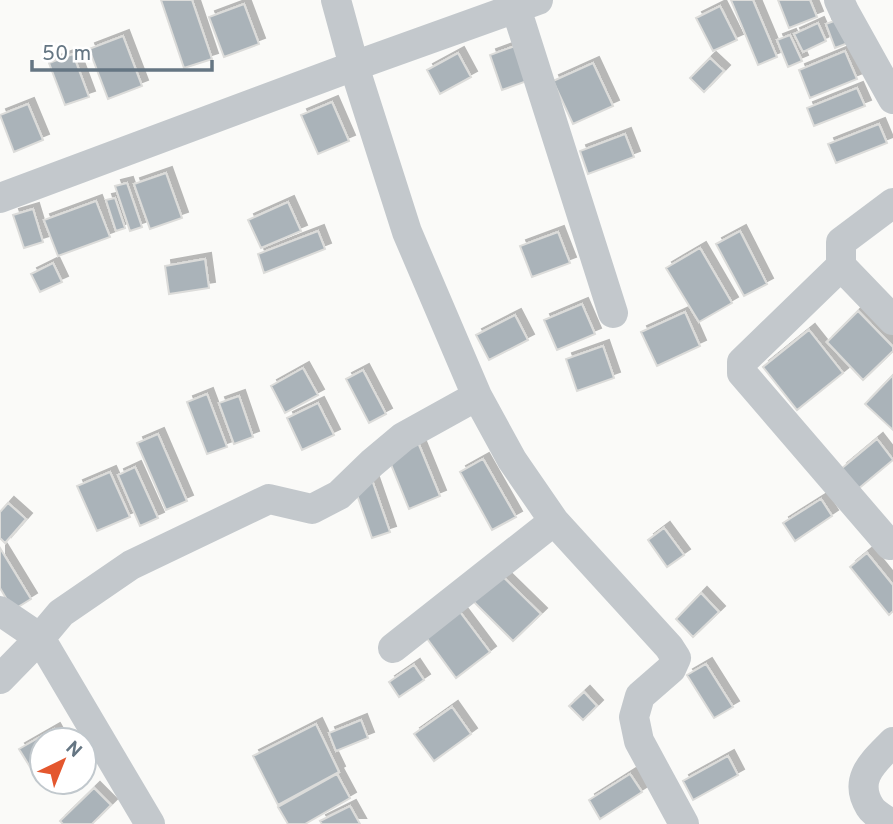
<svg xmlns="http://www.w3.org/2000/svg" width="893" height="824" viewBox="0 0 893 824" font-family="Overpass,sans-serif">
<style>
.building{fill:#aab3b9;stroke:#dcdcda;stroke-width:2;filter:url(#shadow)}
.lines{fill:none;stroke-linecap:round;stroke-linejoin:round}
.street{stroke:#c3c8cc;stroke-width:30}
</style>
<defs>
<filter id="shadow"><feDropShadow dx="6" dy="-6" stdDeviation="0" flood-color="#0004"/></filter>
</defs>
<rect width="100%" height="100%" fill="#fafaf8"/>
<path class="building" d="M161,0h31l20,59 -28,9z
M731,0h22l24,57 -19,8z
M778,0h32l7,17 -28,11z
M244,4l15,40 -35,13 -15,-40z
M720,6l17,34 -24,11 -17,-33z
M839,19l9,24 -13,5 -9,-24z
M818,23l8,18 -23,11 -9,-18z
M790,35l12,26 -14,6 -11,-27z
M123,36l19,50 -34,13 -19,-50z
M515,46l12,35 -25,9 -12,-35z
M845,51l12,28 -47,19 -11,-28z
M458,53l13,24 -31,17 -13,-24z
M73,54l16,43 -24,8 -16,-42z
M710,58l14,13 -20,21 -14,-14z
M593,63l20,43 -40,18 -20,-43z
M857,88l8,18 -51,20 -7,-18z
M332,102l17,39 -31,13 -17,-39z
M28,104l15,36 -29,12 -14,-37z
M879,124l8,19 -51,20 -8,-19z
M625,134l9,23 -46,17 -8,-23z
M166,173l16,45 -32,11 -16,-45z
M127,183l15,44 -12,4 -15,-45z
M115,198l10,30 -9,3 -10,-31z
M96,201l14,36 -52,19 -14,-36z
M288,202l13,29 -40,17 -13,-28z
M33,209l10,33 -19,6 -11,-33z
M318,231l7,18 -61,24 -6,-19z
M740,231l27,53 -23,12 -28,-52z
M558,232l12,31 -38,14 -12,-31z
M700,248l32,55 -33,19 -33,-54z
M205,259l4,29 -40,6 -4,-28z
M53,263l9,19 -22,10 -9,-18z
M582,304l13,30 -38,16 -13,-30z
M858,311l35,36v4l-30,29 -36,-38z
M685,312l15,34 -43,20 -16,-34z
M515,315l13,25 -39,20 -13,-25z
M809,330l34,43 -46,37 -34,-43z
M603,346l11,32 -37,13 -11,-32z
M303,368l15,27 -33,18 -14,-27z
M363,370l23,44 -17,9 -23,-44z
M893,375v55l-28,-26z
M207,394l20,53 -20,7 -20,-52z
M239,396l14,41 -19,7 -15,-41z
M318,403l16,32 -32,15 -15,-32z
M158,434l29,67 -21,9 -29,-67z
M877,439l16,21 -35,29 -17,-20z
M417,440l23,56 -31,13 -23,-57z
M483,459l33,58 -24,13 -32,-58z
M135,467l23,51 -18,8 -22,-51z
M110,472l20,45 -33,14 -20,-45z
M372,480l18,52 -18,6 -18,-52z
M821,499l11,17 -37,25 -12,-18z
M8,503l18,16 -21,24 -5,-5v-26z
M664,528l20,27 -17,12 -19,-27z
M0,548l31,51 -18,11 -13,-22z
M867,553l26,32v26l-4,4 -39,-48z
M495,569l46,45 -28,27 -45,-45z
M701,593l18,19 -26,25 -17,-18z
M454,604l36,48 -34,26 -36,-49z
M706,664l27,43 -19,11 -27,-43z
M414,665l10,15 -25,17 -10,-15z
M584,692l13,14 -14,14 -14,-14z
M452,707l19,27 -37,27 -20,-27z
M361,720l7,18 -32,13 -7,-18z
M316,724l23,48 -61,33 -25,-49z
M54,729l6,11h-18v31l-7,4 -16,-26z
M728,756l10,19 -45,25 -10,-19z
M337,774l13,24 -45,26h-17l-10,-17z
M630,774l12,18 -42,27 -11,-19z
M94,788l17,17 -19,19h-29l-3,-3z
M350,806l10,18h-38l-2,-3z"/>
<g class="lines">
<path class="street" d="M336,0l18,66 53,166 70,164 35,64 42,61 115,126 7,11 -5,11 -31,27 -6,21 5,24 45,83
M839,0l5,11 49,88
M516,8l97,305
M0,198l354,-132 184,-66
M893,203l-52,39v24l52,54
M841,266l-99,96v11l148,172
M0,611l40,27 110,186
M393,648l161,-127
M0,679l40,-41 21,-25 70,-48 138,-66 43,10 27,-14 33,-32 31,-26 74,-41
M891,824c-6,-5 -17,-10 -21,-17 -18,-29 5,-46 23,-65"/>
</g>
<g transform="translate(63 761) rotate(43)"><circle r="33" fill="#ffffff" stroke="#c1c8cd" stroke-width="2"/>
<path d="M0-5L12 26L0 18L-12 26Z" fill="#e4572e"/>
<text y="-10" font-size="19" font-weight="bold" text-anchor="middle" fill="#657683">N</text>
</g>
<path d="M32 60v10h180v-10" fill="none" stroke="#657683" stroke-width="3.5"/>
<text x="42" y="60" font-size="21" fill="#657683" stroke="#ffffff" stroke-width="5" paint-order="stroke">50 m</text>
</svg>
